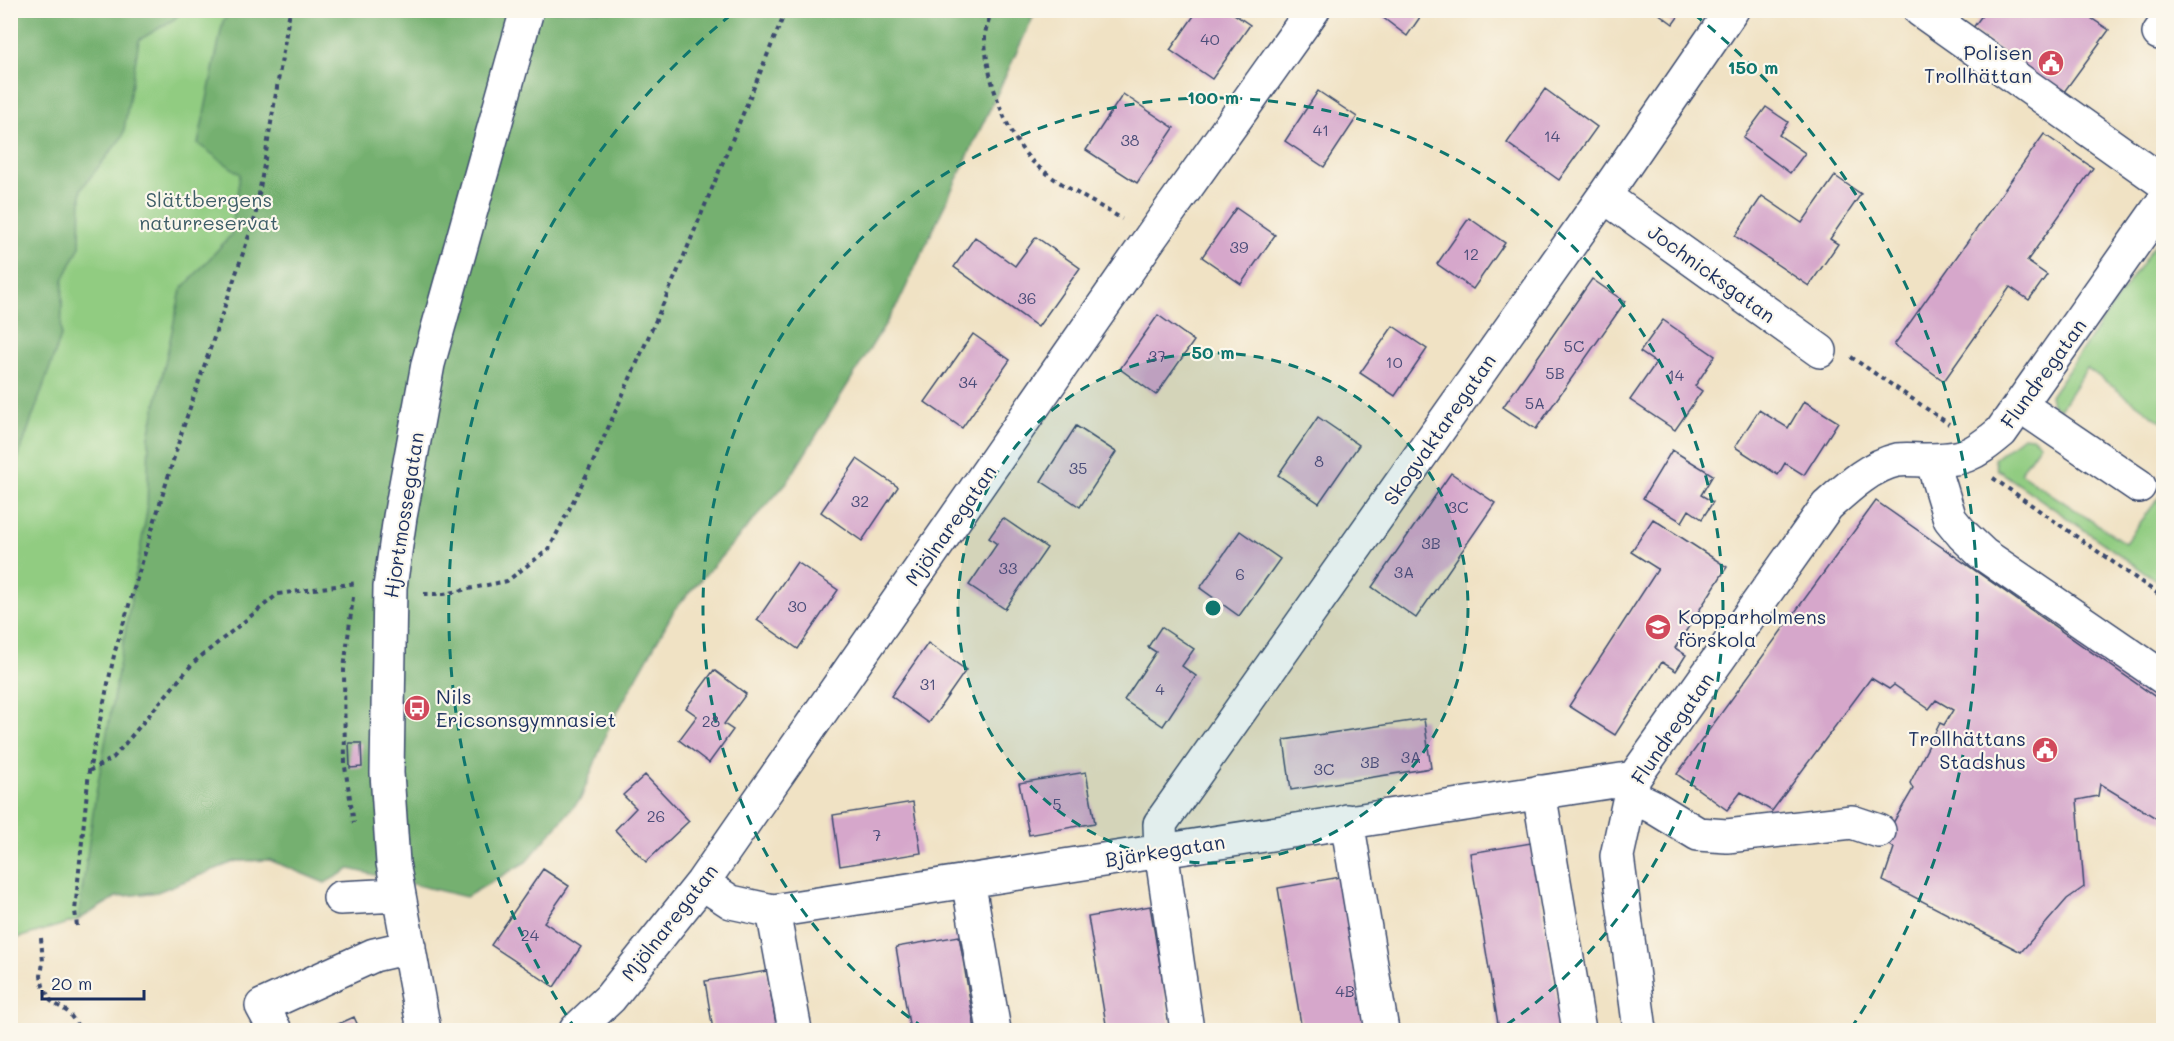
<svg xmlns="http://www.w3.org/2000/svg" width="2174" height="1041" viewBox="0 0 2174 1041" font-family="Mali,sans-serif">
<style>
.green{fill:#91cc81;stroke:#567e70;stroke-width:1.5}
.forest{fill:#74b06f;stroke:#487066;stroke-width:1.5}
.building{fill:#d6a7cb}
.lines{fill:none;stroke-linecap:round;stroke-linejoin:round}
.minor-casing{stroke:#3b4a6d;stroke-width:36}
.path{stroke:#3b4a6d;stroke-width:4;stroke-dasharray:4.5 4.5;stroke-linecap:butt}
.minor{stroke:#fff;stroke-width:33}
.ring{fill:none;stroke:#0f766e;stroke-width:3;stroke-dasharray:10 8}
.labels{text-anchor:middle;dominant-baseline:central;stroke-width:4.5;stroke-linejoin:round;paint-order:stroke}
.number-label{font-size:16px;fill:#4a4d79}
.poi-label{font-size:20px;fill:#1b2f5e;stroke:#fbf7ec;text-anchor:end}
.park-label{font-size:20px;fill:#3e5e68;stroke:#fbf7ec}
.street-label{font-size:20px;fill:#1b2f5e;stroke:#fbf7ec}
.centre{fill:#0f766e;stroke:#fbf7ec;stroke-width:3}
.ring-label{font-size:18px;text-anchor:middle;font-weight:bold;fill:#0f766e;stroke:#fbf7ec;stroke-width:4.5;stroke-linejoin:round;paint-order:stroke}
</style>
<rect width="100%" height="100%" fill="#fbf7ec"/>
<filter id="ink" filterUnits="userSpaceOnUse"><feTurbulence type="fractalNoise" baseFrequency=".0167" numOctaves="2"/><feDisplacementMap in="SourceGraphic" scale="12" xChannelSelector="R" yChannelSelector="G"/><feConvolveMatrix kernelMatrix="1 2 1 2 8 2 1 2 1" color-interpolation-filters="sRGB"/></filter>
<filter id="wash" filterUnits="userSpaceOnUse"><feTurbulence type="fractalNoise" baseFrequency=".008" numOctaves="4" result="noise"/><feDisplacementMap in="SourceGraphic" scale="24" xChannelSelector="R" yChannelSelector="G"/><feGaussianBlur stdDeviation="1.35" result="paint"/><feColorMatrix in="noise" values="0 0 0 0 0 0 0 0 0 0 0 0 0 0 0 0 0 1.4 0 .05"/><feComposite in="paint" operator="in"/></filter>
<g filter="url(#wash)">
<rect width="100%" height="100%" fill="#f0e2c4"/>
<path class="green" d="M11,11h463l-149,872 -55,-23 -34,1 -79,31 -41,5 -38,23 -67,20z
M2163,233v190l-76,-55 -27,41 -8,-5 -2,-8z
M2023,436l9,1 8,7 -20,29 105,70 38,-51v93l-166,-116 -3,-10z"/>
<path class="forest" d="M11,10l172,1 -10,9 -34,20 -16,96 -42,53 -1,57 -17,34 -2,56 -50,142z
M232,11h804l-137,291 -111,179 -113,128 -66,118 -28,71 -55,64 -60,35 -116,-28 -25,14 -55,-23 -34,1 -79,31 -41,5 -38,23 17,-121 52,-288 2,-75 32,-146 50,-55 9,-61 -42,-30 25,-123z"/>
<g id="blocks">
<path class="building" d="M1198,10h30l22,15 -38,54 -42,-29z
M1373,10h52l-18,26z
M1654,10h29l-10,14z
M1986,10h106l-4,6 21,14 -48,66 -89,-67z
M1545,89l52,38 -38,53 -52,-37z
M1318,91l39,26 -33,50 -39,-26z
M1123,94l51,34 -37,55 -51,-33z
M1766,107l22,15 -9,13 26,18 -15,20 -47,-35z
M2044,134l49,34 -66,93 20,14 -18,25 -19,-13 -66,94 -50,-36z
M1835,176l26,18 -31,45 8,5 -29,42 -74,-50 27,-40 40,27z
M1236,208l39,27 -34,49 -39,-27z
M1469,218l36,25 -32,46 -36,-25z
M975,237l40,29 21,-29 44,31 -42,59 -84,-60z
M1592,279l33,23 -89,127 -33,-22z
M1158,315l36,26 -38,54 -36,-26z
M1663,320l52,36 -20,30 7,5 -27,39 -45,-30 26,-37 -16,-11z
M1393,326l34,23 -32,47 -35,-23z
M973,334l37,26 -48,68 -37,-26z
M1804,401l34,21 -34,53 -19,-12 -7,12 -43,-28 24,-37 29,18z
M1318,417l41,28 -40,58 -41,-28z
M1076,426l40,26 -36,55 -39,-26z
M1672,450l41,25 -12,20 12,7 -11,17 -13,-9 -7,12 -39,-24z
M857,459l41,28 -36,54 -41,-29z
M1451,473l44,30 -79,115 -44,-31z
M1876,501l288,202v120l-64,-39 -2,12 -21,4 7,87 -17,12 -46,53 -138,-71 11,-33 -11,-8 30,-51 -3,-6 30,-60 4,2 9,-15 -17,-10 -7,9 -35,-24 -5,4 -18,-11 -99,133 -31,-19 -14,18 -50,-36z
M1003,518l44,30 -42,61 -36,-24 28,-41 -8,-6z
M1653,519l74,48 -52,81 11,7 -10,16 -14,-9 -47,73 -46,-29 89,-137 -27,-17z
M1240,531l40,28 -41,57 -39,-28z
M797,562l41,28 -40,59 -41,-29z
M1161,627l33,22 -12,17 14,10 -33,50 -39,-26 32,-48 -8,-5z
M928,643l38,27 -37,53 -38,-27z
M714,670l32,24 -22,30 9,6 -24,33 -30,-23 18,-24 -11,-8z
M1424,719l7,49 -140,22 -7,-50z
M349,743h12l1,24 -12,1z
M1086,772l9,51 -66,12 -10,-52z
M645,775l44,46 -43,41 -31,-32 21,-22 -13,-13z
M913,802l8,51 -81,13 -7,-51z
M1531,843l31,187h-63l-29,-177z
M543,869l26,17 -25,36 37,25 -27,40 -63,-42z
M1340,877l26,153h-64l-24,-142z
M1150,906l21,124h-64l-19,-113z
M959,936l16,94h-65l-14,-83z
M767,971l10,59h-64l-8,-49z
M354,1017l6,13h-35z"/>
</g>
</g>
<g filter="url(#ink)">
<use href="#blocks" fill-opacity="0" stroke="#3b4a6d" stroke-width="1.5"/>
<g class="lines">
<defs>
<path id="minor" d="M1920,10l244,173
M2159,33l5,-7
M1604,196l216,155
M2021,406l118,80
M1932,460l18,59 13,16 20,19 181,124
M1539,792l40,238
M1629,795l23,11 46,28 29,2 125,-14 27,9
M1347,821l35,209
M968,880l26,150
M702,883l29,19 42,9 861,-133
M340,898l58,-3
M773,911l22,119
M275,1030l-13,-24 112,-51 35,-8
M424,1030l-31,-167 -6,-90 3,-186 10,-70 28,-153 99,-354
M576,1030l34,-32 92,-115 449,-646 162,-227
M1187,1030l-26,-180 -1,-26 444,-628 128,-186
M1640,1030l-23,-174 17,-78 193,-272c20,-18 43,-40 70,-46 9,-1 19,0 28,0 39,0 47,-4 76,-28l163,-231"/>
</defs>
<use href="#minor" class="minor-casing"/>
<path class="path" d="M992,10c-3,9 -7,19 -7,27 0,37 21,98 47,124 21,21 64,42 90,58
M10,17l4,-7
M1851,357l98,67
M1993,478l171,120
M424,594h20l63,-13 42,-32 44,-87 86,-194 107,-258
M353,597l-9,72 1,98 9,56
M89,771l24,-13 81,-96 84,-68 79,-11
M77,926l-2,-15 14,-140 26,-120 68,-223 72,-210 35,-208
M41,938l2,24 -2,14 2,10 8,15 17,11 13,18"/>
<use href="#minor" class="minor"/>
</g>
</g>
<circle cx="1213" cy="608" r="255" fill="#0f766e" fill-opacity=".12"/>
<g class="ring">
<circle cx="1213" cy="608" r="255"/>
<path d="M924 1028A510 510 0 1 1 1502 1028"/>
<path d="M576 1030A764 764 0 0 1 732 14M1694 14A764 764 0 0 1 1850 1030"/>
</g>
<defs>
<symbol id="civic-disc" viewBox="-11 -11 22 22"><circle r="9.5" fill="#d1495b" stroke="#fbf7ec"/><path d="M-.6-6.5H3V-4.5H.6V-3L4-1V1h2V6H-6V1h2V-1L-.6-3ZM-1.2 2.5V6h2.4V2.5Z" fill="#fff"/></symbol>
<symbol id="school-disc" viewBox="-11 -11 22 22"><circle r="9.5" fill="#d1495b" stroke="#fbf7ec"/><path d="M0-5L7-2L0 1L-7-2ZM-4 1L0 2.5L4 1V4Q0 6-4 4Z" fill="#fff"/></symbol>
<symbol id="bus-disc" viewBox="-11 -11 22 22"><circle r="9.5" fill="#d1495b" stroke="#fbf7ec"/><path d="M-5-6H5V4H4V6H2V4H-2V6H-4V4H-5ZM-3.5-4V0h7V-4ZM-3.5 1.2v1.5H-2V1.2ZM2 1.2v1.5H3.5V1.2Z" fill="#fff"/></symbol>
</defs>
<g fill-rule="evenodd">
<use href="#civic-disc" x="2036" y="48" width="30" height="30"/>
<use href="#school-disc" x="1643" y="612" width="30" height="30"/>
<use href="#bus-disc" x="402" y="693" width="30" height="30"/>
<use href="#civic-disc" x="2030" y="735" width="30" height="30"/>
</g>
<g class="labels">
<g class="number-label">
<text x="1210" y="38">40</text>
<text x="1321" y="129">41</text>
<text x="1552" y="135">14</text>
<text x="1130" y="139">38</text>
<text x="1239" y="246">39</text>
<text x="1471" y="253">12</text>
<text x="1027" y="297">36</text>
<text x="1574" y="345">5C</text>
<text x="1157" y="355">37</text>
<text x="1394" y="361">10</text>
<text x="1555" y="372">5B</text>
<text x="1676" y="374">14</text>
<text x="968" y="381">34</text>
<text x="1535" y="402">5A</text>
<text x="1319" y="460">8</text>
<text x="1078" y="467">35</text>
<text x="860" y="500">32</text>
<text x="1458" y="506">3C</text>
<text x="1431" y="542">3B</text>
<text x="1008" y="567">33</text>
<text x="1404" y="571">3A</text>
<text x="1240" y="573">6</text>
<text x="797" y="605">30</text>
<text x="928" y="683">31</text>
<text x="1160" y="688">4</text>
<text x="711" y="720">28</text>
<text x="1411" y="756">3A</text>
<text x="1370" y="761">3B</text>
<text x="1324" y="768">3C</text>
<text x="1057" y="803">5</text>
<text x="656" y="815">26</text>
<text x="877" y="834">7</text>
<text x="530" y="934">24</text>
<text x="1345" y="990">4B</text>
</g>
<g class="poi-label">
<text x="2032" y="52">Polisen<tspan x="2032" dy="23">Trollhättan</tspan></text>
<text x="1678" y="616" text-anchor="start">Kopparholmens<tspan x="1678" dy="23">förskola</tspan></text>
<text x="436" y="696" text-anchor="start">Nils<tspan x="436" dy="23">Ericsonsgymnasiet</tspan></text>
<text x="2026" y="738">Trollhättans<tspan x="2026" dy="23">Stadshus</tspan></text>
</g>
<g class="park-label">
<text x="209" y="199">Slättbergens<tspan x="209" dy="23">naturreservat</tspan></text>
</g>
<g class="street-label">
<text transform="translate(1712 273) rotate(36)">Jochnicksgatan</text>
<text transform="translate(2043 373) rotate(-54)">Flundregatan</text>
<text transform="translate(1439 429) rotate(-55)">Skogvaktaregatan</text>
<text transform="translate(403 515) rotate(-81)">Hjortmossegatan</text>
<text transform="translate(950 525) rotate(-55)">Mjölnaregatan</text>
<text transform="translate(1672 728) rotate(-56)">Flundregatan</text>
<text transform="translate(1165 850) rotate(-9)">Bjärkegatan</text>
<text transform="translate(669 922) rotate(-52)">Mjölnaregatan</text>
</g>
</g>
<circle cx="1213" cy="608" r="9" class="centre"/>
<g class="ring-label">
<text x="1753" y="74">150 m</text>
<text x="1213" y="104">100 m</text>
<text x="1213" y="359">50 m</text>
</g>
<rect width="2174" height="1041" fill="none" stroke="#fbf7ec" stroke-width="36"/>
<path d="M42 990v9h102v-9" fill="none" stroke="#1b2f5e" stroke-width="3"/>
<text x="51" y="990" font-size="18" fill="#1b2f5e" stroke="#fbf7ec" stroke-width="4.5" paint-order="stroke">20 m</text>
</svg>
